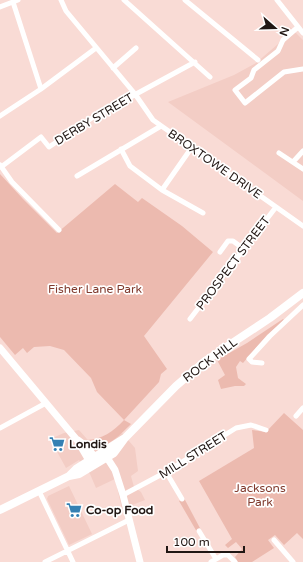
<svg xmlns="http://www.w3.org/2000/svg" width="303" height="562" viewBox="0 0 303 562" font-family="'Varela Round',sans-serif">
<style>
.built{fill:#f3cdc5}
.green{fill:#ecbaaf}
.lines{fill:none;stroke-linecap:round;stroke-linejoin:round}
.street{stroke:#fff;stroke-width:5}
.secondary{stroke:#fff;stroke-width:7}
.primary{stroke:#fff;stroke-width:8}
.labels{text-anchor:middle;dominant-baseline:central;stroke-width:3.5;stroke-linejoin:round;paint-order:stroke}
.street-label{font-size:12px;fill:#201613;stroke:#fff}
.park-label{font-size:12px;fill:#813b2e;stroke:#fff}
.poi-label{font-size:12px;font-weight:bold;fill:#201613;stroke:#fff;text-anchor:start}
</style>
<rect width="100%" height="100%" fill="#f9dbd5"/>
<path class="built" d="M290,27l13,13v161l-135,-99 66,-27 22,-12 22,-19z
M79,430l15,17h8l20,-14 13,15 3,23 -7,5 3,11 7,5 4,8 -23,9 -7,-30 -19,9 -6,-14 -11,-14 -13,8 -16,-29 14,-6z
M69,486l23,48 -23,11 -22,-46 1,-3z"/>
<path class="green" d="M0,174l23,25 34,34 58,-49 23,18 4,-4 40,28 31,26 -69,84 23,33 -6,5 -2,8 -35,38 7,4c-10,10 -22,23 -37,23l-7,-7c14,0 27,-9 37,-20l-27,-28 -6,-14 -27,-28 -14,-4 -16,1 -7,6 -4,-5 -8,7 -15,-18z
M283,319l1,1 -17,15 -24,28 -3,-2 -4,6 2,11 8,6 -2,2h-9l-14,3 -3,-9 7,-5 -8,-15 30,-17z
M284,413l19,17v109l-6,-6 -13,12 -9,-10 -7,5 6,8 -22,14h-14l-3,-5 7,-8 -6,-7 -8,6 -3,-3 7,-6 -33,-58 55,-33 -2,-18 14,2z
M184,498l17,32 -4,2 -18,-31z"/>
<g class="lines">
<path class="street" d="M61,0l5,11 69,83 18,26 150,106
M124,0l86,77
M185,0l73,60
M277,0l26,33
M13,2l28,87
M0,7l18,-7
M298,27l-15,13 -5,11 -24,19 -3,8 -16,12 10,13 39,-31 19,-3
M113,68l23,-20
M0,116l41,-27 55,-41
M121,149l9,17 32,24 41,23
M279,153l24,16
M293,162l10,-11
M0,165l12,17 47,48
M1,167l40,-30 8,10 43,-29 103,-56
M77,176l84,-50
M162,190l30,-43
M220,252l8,-11h5l12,9
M190,319l86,-112
M262,363l-10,-1 -3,-3 21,-23 33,-31
M296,416l7,-8
M0,428l46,-25
M166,472l16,27
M39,491l34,71
M123,495l43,-23 70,-44 15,-3 15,5
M199,531l17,28
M274,540l19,22
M45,562l84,-42
M211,562l12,-7h5l7,7"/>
<path class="secondary" d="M0,348l77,92 14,24
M78,440l8,6 12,15
M104,453l11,17 8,25 17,67"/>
<path class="primary" d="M69,476l7,-7 49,-31
M0,510l69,-34 10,-2 35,-21 11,-15 51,-52 29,-25 65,-43 33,-25"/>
</g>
<defs>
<symbol id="supermarket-bare" viewBox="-9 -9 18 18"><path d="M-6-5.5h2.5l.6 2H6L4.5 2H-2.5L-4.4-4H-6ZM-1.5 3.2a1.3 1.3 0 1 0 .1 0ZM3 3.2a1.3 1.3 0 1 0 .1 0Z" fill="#3480b3" stroke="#fff" stroke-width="2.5" paint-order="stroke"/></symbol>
</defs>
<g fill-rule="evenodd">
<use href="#supermarket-bare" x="46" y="433" width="22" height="22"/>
<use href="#supermarket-bare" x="63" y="499" width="22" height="22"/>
</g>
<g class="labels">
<g class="street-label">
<text transform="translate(94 119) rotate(-31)">DERBY STREET</text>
<text transform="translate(215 164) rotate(35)">BROXTOWE DRIVE</text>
<text transform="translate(233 263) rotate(-53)">PROSPECT STREET</text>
<text transform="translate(210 360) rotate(-37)">ROCK HILL</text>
<text transform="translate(193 455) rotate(-32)">MILL STREET</text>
</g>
<g class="park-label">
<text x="95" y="289">Fisher Lane Park</text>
<text x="260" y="488">Jacksons<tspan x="260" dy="14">Park</tspan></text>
</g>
<g class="poi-label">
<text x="69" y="444">Londis</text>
<text x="86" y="510">Co-op Food</text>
</g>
</g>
<g transform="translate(275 28) rotate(110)" stroke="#ffffff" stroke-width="3" paint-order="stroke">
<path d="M0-3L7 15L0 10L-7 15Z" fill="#201613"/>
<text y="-6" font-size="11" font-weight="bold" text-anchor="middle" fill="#201613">N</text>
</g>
<path d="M167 546v6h77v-6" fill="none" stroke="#201613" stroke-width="2"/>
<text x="173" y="546" font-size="12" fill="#201613" stroke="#ffffff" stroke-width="3" paint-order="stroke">100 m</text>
</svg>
